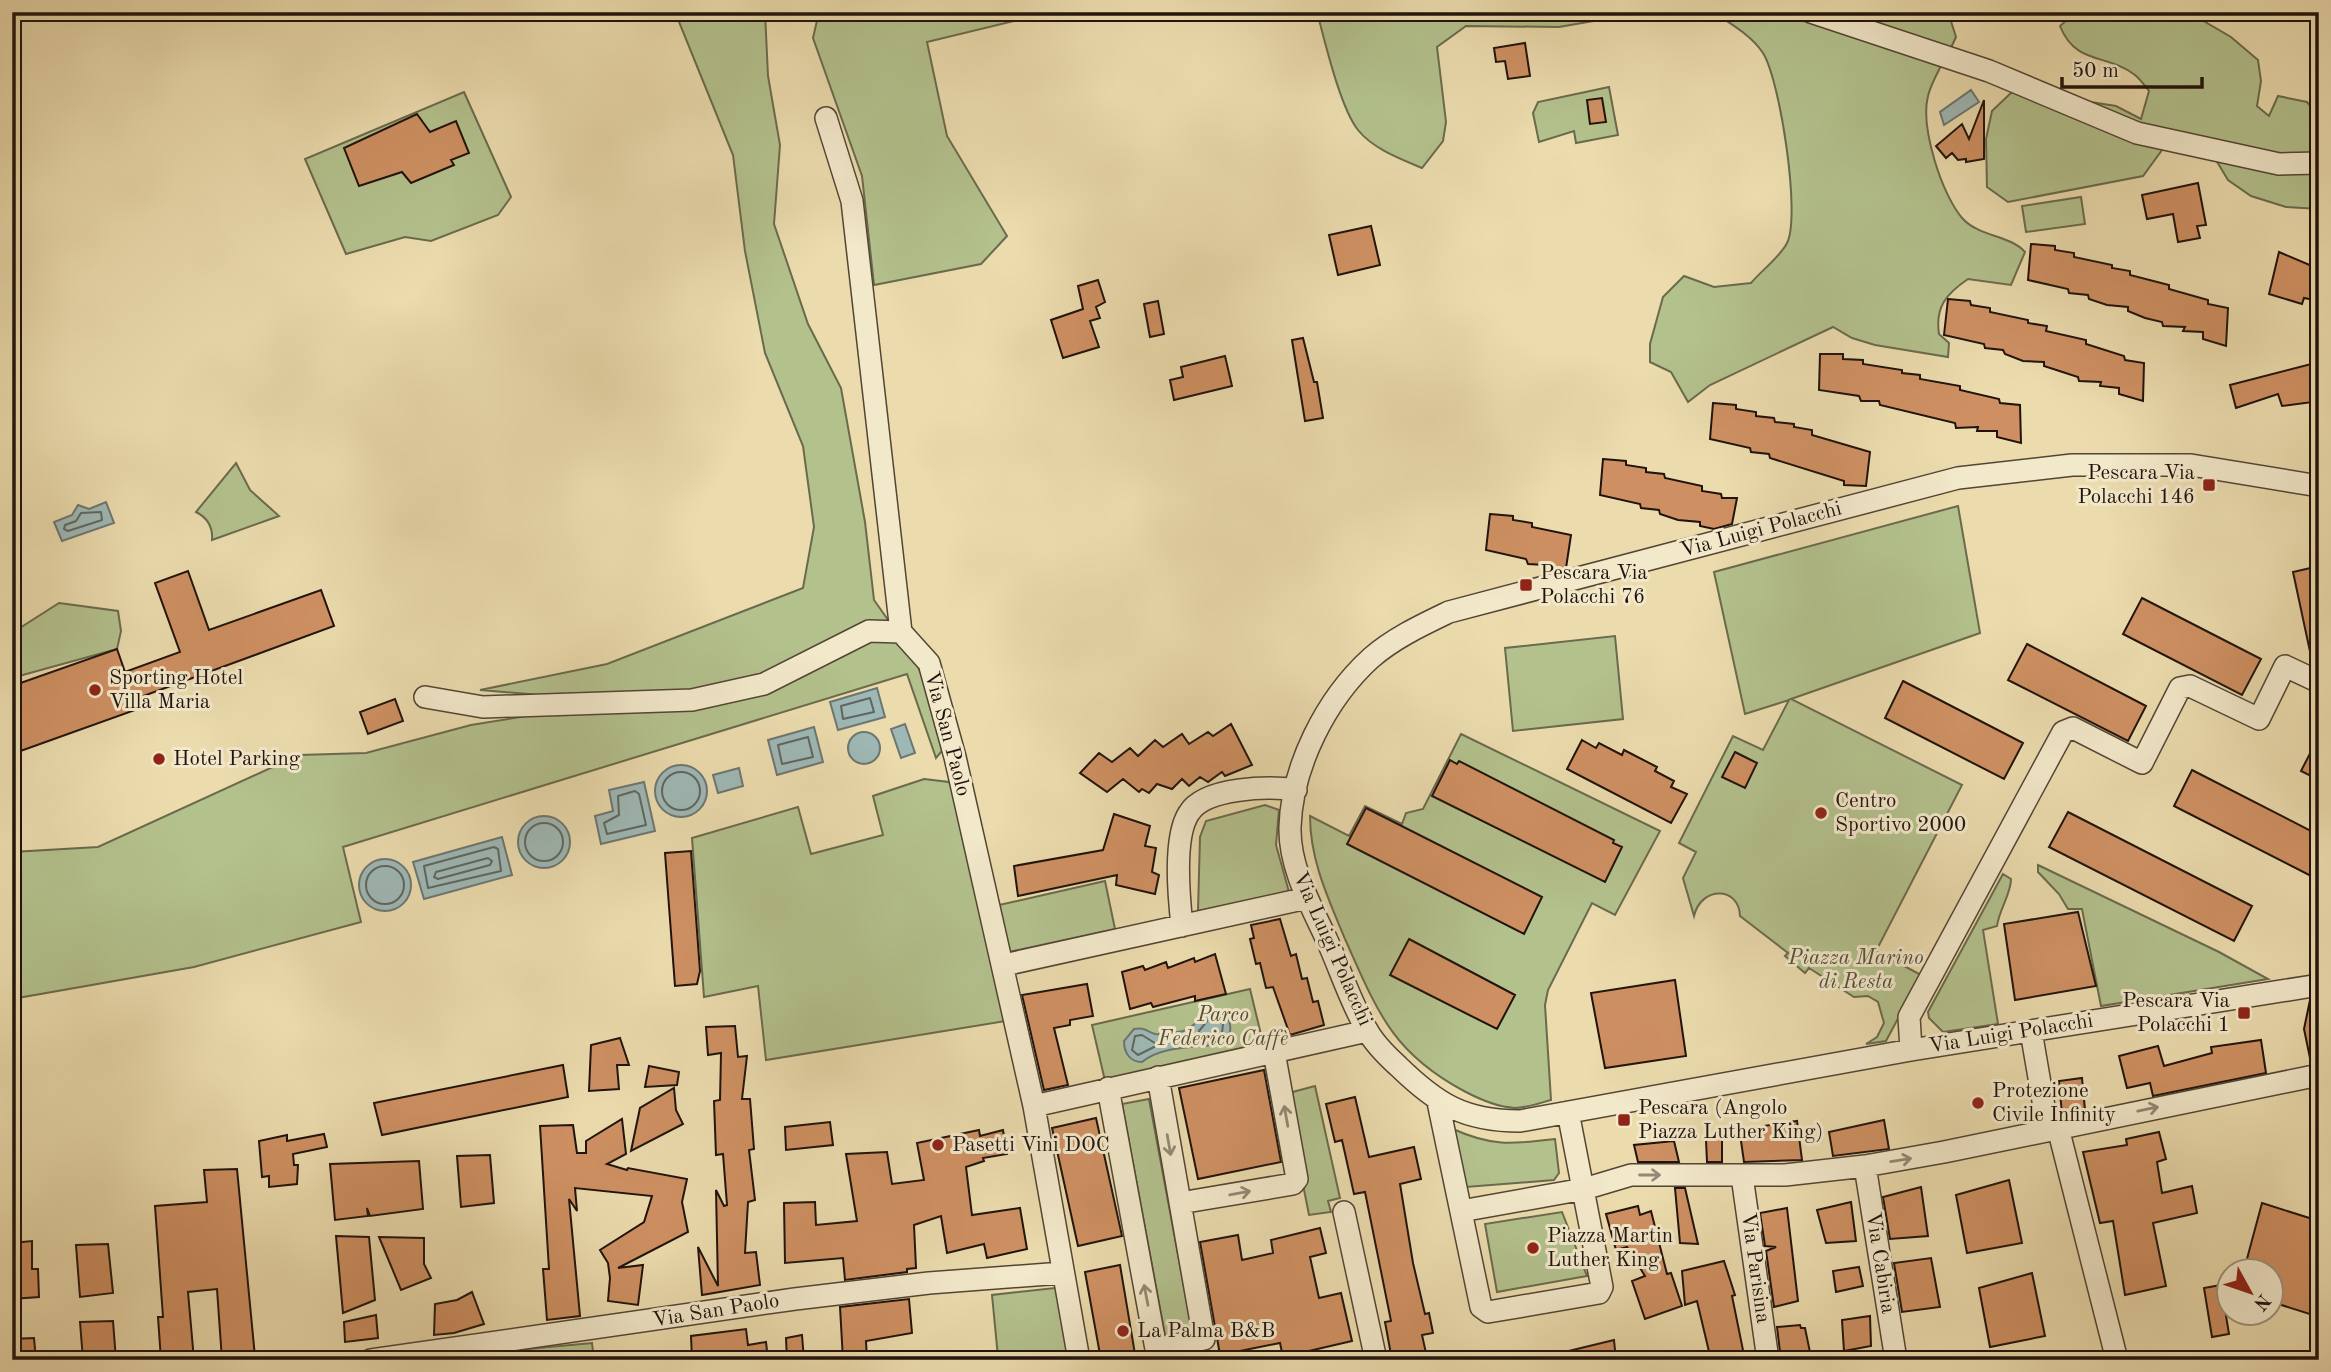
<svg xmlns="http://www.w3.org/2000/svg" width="2331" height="1372" viewBox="0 0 2331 1372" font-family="'Old Standard TT',serif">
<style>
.green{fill:#b3c18d;stroke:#6a6a4d;stroke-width:2}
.water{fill:#9eb8b5;stroke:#6c7672;stroke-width:2}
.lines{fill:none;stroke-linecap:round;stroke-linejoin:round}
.shore{stroke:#5f6661;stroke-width:2}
.building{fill:#ce9062;stroke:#20130d;stroke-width:2}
.minor-casing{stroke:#534535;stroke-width:24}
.minor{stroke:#f2e8ca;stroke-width:21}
.oneway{stroke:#948875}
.poi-dot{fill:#8f2418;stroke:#f2e8ca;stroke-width:2.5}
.labels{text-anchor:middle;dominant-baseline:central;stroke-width:6;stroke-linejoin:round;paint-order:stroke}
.poi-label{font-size:21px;fill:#20130d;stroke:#f2e8ca;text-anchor:start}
.street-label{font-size:21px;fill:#20130d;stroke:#f2e8ca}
.park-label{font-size:21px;font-style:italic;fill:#53503a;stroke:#f2e8ca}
</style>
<rect width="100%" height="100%" fill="#ebdbad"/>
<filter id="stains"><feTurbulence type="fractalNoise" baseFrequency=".00286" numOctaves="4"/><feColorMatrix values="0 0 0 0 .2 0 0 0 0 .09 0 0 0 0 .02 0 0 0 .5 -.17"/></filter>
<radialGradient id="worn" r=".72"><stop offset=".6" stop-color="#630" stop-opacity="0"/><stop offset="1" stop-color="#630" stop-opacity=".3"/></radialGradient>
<path class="green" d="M675,12h90l3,64 12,69 -6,79 34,100 33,64 24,134 9,78 38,54 19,40 15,52 -10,12 -29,-84 -564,173 18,75 -167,45 -182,32v-147l86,-5 201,-92 67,-2 105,-28 86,-14 -6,-15 -71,-6 127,-26 196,-76 11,-61 -11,-81 -38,-93 -20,-102 -12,-96z
M819,12h232l-124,30 20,94 60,100 -26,28 -107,21 -12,-109 -49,-138z
M1317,12h296l-14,8 -40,7 -93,-1 -29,21 9,75 -3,19 -21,27c-21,-9 -49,-19 -64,-38 -18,-23 -33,-88 -41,-118z
M1713,12h235l8,25c-8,19 -23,39 -28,59 -8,31 14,100 35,123 17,18 47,16 62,33l-14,33 -43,-6c-22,15 -33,28 -29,55l10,9 -1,14 -73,-12 -23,-7 -19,-11 -123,58 -22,17 -17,-30 -21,-10v-18l13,-47 21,-21 30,11 37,-4c10,-12 29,-26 36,-40 14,-27 -7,-163 -24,-190 -11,-17 -33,-30 -50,-41z
M2076,12h112l43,25 27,23 3,21 -4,25 12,10 9,-20 29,6 12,14v93l-33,-2 -35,-11 -23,-16 -12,-20 -56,-25 2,15 -19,26 -135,26 -21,-15 -1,-48 6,-28 22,-21 102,16 25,13 8,-28c-4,-5 -9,-12 -14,-16 -28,-22 -59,-9 -75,-49z
M1609,87l9,48 -42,8 -2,-12 -35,11 -6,-29 5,-11z
M464,92l47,105 -13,18 -67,26 -26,-4 -59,17 -41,-95z
M2081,197l4,27 -59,8 -4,-26z
M236,463l14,27 29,26 -67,24c1,-13 -4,-22 -16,-28z
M1958,506l22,127 -189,66 171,86 -86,166 45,24 -35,66 -20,3 11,-7 7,-14 -6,-21 -10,-6 -14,1 -45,-29 -4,5 -20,-17 3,-3 -48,-37c-1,-30 -39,-30 -46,0l-11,-38 13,-26 -17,-9 54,-107 30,14 26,-50 -44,14 -31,-142z
M59,603l59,8 3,20 -4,18 -105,29v-45z
M1615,636l8,83 -110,12 -8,-83z
M1461,734l199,97 -45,84 -23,-12 -44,87 -3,15 6,95c-11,3 -25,8 -36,8 -18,-1 -36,-9 -51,-17 -73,-39 -87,-81 -119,-152 -17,-41 -35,-79 -35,-123l39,20 16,-30 37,18 4,-11 17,-4z
M924,779l25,3 4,6 53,233 -240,39 -8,-74 -54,11 -12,-159 106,-31 13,47 72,-19 -10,-39z
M1265,805l14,5 -3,35 13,47 -91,19 2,-74 6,-16z
M2038,865l181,87 49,27 -167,27 -19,-97h-14l-9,-15 -21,-22z
M2003,874l8,5c0,15 -12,31 -14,47l-14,4 15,94 -55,8 -14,-14 -1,-6z
M1105,881l10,48 -106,23 -10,-47z
M1250,989l15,62 -159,34 -14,-60z
M1315,1086l25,112 -12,3 3,11 -22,3 -24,-121z
M1149,1099l43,231 -27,5 -43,-231z
M1453,1129c40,18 59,15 102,10l4,34 -5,7 -88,7z
M1562,1212l25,64 -90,16 -12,-68z
M1064,1287l12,73h-112l34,-3 -6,-62z
M592,1343l2,17h-89v-9z"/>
<path class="water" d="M1971,90l8,12 -35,23 -4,-13z
M106,502l8,21 -52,18 -8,-19 18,-7 6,-10 11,4z
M877,688l8,29 -47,13 -8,-28z
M905,724l10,29 -14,5 -10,-29z
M814,727l9,35 -46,13 -9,-35z
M848 748a16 16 0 1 1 32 0a16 16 0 1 1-32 0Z
M655 791a26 26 0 1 1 52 0a26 26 0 1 1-52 0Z
M739,768l4,18 -25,7 -5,-18z
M644,782l11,49 -54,13 -6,-28 18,-5 -4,-21z
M518 842a26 26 0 1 1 52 0a26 26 0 1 1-52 0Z
M502,837l10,38 -88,24 -11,-37z
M359 885a26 26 0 1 1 52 0a26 26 0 1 1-52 0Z
M1215,1010l12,6c6,11 4,22 -7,28 -24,4 -57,1 -78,18 -12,0 -18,-9 -18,-21l10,-12c10,-2 12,2 21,5 6,1 22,-2 28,-3 14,-4 17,-18 32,-21z"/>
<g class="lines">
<path class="shore" d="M101,512l1,8 -34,11 -4,-2 1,-4 11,-4 5,-8z
M870,698l4,14 -31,7 -2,-13z
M808,737l5,20 -31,7 -4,-19z
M662 791a19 19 0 1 1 38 0a19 19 0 1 1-38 0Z
M635,791l4,3 7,31 -39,9 -3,-11 15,-8 -1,-19z
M525 842a19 19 0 1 1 38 0a19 19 0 1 1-38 0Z
M494,847l4,2 3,22 -73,17 -4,-22z
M488,858l4,3 -2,4 -52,14 -4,-2 2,-5z
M366 885a19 19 0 1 1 38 0a19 19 0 1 1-38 0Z
M1214,1018l9,6 -1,9 -7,5 -15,-2 -1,-5 9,-11z
M1142,1035l16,10 -20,10 -6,-5 3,-14z"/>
</g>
<path class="building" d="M1525,43l5,33 -22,3 -3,-18 -9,1 -2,-14z
M1602,98l4,24 -16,2 -3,-24z
M1984,100v59l-18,3v-3l-8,1 -6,-7 -6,5 -10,-12 26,-22 7,15z
M417,114l13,18 26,-11 13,32 -18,7 3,5 -43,18 -9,-11 -43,14 -15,-38z
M2198,183l8,42 -9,1 3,12 -22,4 -5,-28 -26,5 -5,-24z
M1371,226l9,39 -42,10 -9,-40z
M2031,244l24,2v4l19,3v4l38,8v3l18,3v4l39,10v4l39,11v4l20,4 -2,38 -23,-7v-7l-20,-1 2,-4 -22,-1 -1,-4 -17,-4 -17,-7v-4l-21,-2 -18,-6 -1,-4 -19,-2 -1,-4 -40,-9z
M2279,252l40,17v32l-15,-3 -2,6 -33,-10z
M1098,280l7,22 -9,5 4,11 -10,3 9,26 -36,11 -12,-38 32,-11 -5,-23z
M1948,299l22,2 1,4 19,3v4l38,8v3l19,3 -1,5 40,9v4l38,12 1,4 19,3 -1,38 -24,-7v-6l-19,-2 1,-4 -22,-1 -1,-4 -34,-11v-4l-21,-1 -18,-7 -2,-4 -18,-2 -1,-4 -40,-9z
M1158,301l6,33 -14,3 -6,-33z
M1303,338l11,44h3l6,36 -18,3 -13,-81z
M1820,354h23v5l20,1v4l39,6v3l18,2v4l40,7v4l39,9 1,4 20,2 1,38 -24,-6v-6h-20l1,-4 -22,1 -1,-5 -75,-18 -1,-4h-18l-2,-5 -40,-6z
M1225,356l7,30 -58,14 -4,-20 13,-3 -2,-10z
M2319,362v24l-8,3 2,13 -31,4 -4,-12 -42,14 -6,-23z
M1713,403l23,2v4l20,3v4l18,2 1,4 19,2v3l18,3v5l58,17 -4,34 -22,-1v-4l-74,-23 -1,-4 -18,-2 -1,-4 -40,-9z
M1603,459l23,2v4l20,3v4l18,2 1,4 37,8v5l19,3 1,4h15l-5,26 -18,5 -14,-3v-4l-22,-2 -18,-6 -1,-4 -18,-2 -1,-4 -40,-9z
M1490,514l23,2v4l19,3v4l39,8 -5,33 -19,1 -1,-4 -18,-1 -2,-5 -40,-9z
M2319,566v94l-7,1 -19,-89z
M188,571l21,59 112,-40 13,36 -199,73 3,10 -126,45v-68l105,-37 8,23 55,-20 -25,-69z
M2142,598l119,61 -19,36 -119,-61z
M2027,644l119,62 -18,35 -120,-61z
M1903,681l120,62 -19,36 -119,-61z
M395,699l8,22 -35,13 -8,-22z
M1231,724l21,41 -27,11 -3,-4 -14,10 -8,-5 -11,9 -7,-7 -10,10 -15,-5 -8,9 -7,-4 -3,3 -16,-13 -16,13 -27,-19 19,-20 13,9 18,-14 8,8 17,-16 8,7 19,-13 7,10 19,-12 5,4z
M2319,736v44l-18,-9z
M1582,740l14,8 3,-5 23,12 2,-5 33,17 -2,4 19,10 -3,6 16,7 -16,29 -104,-54z
M1735,752l22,11 -12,25 -23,-11z
M1450,760l7,4 2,-3 155,79 -1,3 9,4 -17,35 -173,-86z
M2192,770l127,65v45l-145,-74z
M1366,808l176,89 -18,37 -177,-90z
M2068,812l184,94 -18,35 -185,-94z
M1114,814l36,12 -5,20 11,2 -4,24 7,3 -4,19 -39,-9 1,-10 -99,21 -4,-30 89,-16z
M691,851l9,120 -3,13 -22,2 -10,-133z
M2078,912l18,74 -81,14 -11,-76z
M1280,919l11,37 5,-2 6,25 5,-1 6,24 5,-1 6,24 -34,10 -17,-48 -7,1 -6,-25 -4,1 -6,-25 4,-1 -3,-13z
M1409,939l106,56 -18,34 -107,-54z
M1215,954l11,40 -31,7v-5l-42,11 -2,-4 -21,6 -8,-37 21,-6 2,4 21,-8 2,6 26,-10 1,4z
M1675,980l11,76 -81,12 -14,-75z
M1087,984l6,32 -23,4v5l-16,3 14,57 -24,5 -22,-95z
M2319,998v64l-8,1 -7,-34 6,-29z
M735,1026l3,31 9,-1 -5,43h8l4,50 -5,1 6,50 -7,2 -3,51 11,-1 4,33 -58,10 -4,-48 20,39 -2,-96 8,16 3,-1 -4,-51 -7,1 -2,-54 6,-1 1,-47 -13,2 -2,-28z
M620,1038l9,27h-12l2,24 -30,2 2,-46z
M2261,1040l5,33 -113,23 -3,-13 -23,5 -8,-32 39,-10 6,20 48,-13 -1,-6z
M563,1065l5,32 -186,38 -8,-32z
M649,1066l30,6 -2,13 -32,2z
M1264,1070l17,92 -83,17 -19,-91z
M2082,1078l3,32 -23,4 -3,-33z
M674,1088l2,22 7,14 -52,27 9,-43z
M1355,1097l14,60 45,-10 7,32 -21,5 13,79 12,51 4,-1 4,20 -11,2 4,18 -34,7 -7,-38 6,-1 -26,-129 -11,2 -12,-54 -7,2 -9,-38z
M1096,1118l26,118 -44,10 -26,-118z
M622,1119l4,35 -19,10 20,6 1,-2 59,11 -5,23 6,30 -70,36 25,-3 -5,40 -30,-4 2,-23 -2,-15 -8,-13 44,-28 8,-26 -77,-8 2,23 -8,-12 11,117 -33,4 -4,-51h6l-9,-143 33,-1 4,28h9v-12z
M1884,1120l5,29 -56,7 -4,-24z
M1797,1121l5,39 -58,2 -4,-28 18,-3 -1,-4z
M830,1122l3,23 -47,5 -1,-23z
M979,1130l1,6 23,-6 4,24 -24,4 1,3 -18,6 6,48 48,-7 7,41 -40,9 -3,-14 -37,9 -6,-37 -27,9 2,43 -9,1v3l-62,8 -2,-22 -58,5 -1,-60 31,-1 1,23 41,-4 -11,-67 41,-2 5,32 32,-4 -7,-37z
M2159,1132l7,27 -9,3 5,31 30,-7 5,27 -44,10 13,63 -41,9 -12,-74 -13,2 -17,-71 44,-7 -1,-6z
M324,1134l3,13 -34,7 1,11h4l-1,19 -28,3v-11l-7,1 -3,-36 28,-6v6z
M1722,1137v25h-15l-1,-22z
M1674,1141l5,21h-41l-4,-17z
M490,1155l4,48 -33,4 -4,-51z
M419,1161l4,48 -53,7 -3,-8 1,8 -33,4 -5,-56z
M237,1169l18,188 -33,3 -5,-71 -29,3 6,68h-33l-3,-43h5l-8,-111 52,-4 -3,-32z
M2009,1180l13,63 -55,10 -11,-58z
M1921,1187l7,49 -38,3 -7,-42z
M1675,1188h10l13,56 -18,-1z
M1851,1202l5,39 -30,2 -9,-33z
M2262,1203l57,18v96l-47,-15v-32h-28z
M1638,1206l2,9 11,-4 16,63 4,-1 11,33 -37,13 -13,-38 13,-5 -18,-29 -11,3 -10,-36z
M1787,1208l11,93 -24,6 -8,-56 10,-4 -11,-1 -5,-33z
M1320,1228l6,25 -16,4 9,41 22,-5 11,48 -69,16 -3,-14 -60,12 -20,-113 38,-7 4,25 31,-7 -2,-13z
M336,1236l33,1 6,63 -32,13z
M379,1237l45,1v26l7,14 -30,12z
M32,1241v28h6l1,28 -27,2v-56z
M108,1244l5,49 -33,4 -4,-52z
M1931,1258l9,49 -38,5 -8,-49z
M1724,1261l11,34 -3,1 13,64h-34l-14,-59 -12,4 -3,-34z
M1120,1265l16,95h-35l-16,-88z
M1859,1267l4,19 -27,6 -3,-21z
M2032,1273l13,63 -55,11 -11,-59z
M2221,1285l8,49 -17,3 -8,-49z
M472,1292l12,32 -30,9 -20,2 1,-31 22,-4z
M909,1299l3,34 -46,8 1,19h-24l-3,-53z
M376,1315l2,23 -33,4 -1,-20z
M1870,1316l1,30 -27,5 -2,-31z
M113,1321l3,39h-33l-3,-38z
M1800,1325l1,3h4l6,29 -30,3 -4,-33z
M746,1329l2,16 18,-3 2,18h-76l-1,-24z
M802,1335l2,25h-17l-1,-22z
M34,1338l2,22h-24v-21z
M1614,1340l2,20h-59l-1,-6z"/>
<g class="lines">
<defs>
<path id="minor" d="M1811,12l178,59 148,62 142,31 40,-1
M826,118l26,83 49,431 28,31 26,94 79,349 45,254
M2319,486l-128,-21h-119l-114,13 -509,134c-27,13 -55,26 -78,46 -45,41 -79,108 -81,169 -1,39 20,77 36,111 14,30 24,64 41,92 7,13 20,26 31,36 39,38 66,55 122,55l391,-71 408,-65
M425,697l58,10 209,-7 72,-16 105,-53 32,1
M1182,926c-3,-28 -9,-89 7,-113 16,-26 80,-27 107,-23
M1004,965l303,-67
M2031,1031l17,99
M1911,1050l-2,-33 154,-285 10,-4 69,35 38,-75 10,-2 69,33 26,-53 34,16
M1108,1088l48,261 48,-10 -46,-262
M1438,1102l43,205 7,5 111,-19 3,-6 -34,-175
M1034,1106l333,-75
M2058,1128l59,232
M1865,1166l31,194
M1742,1176l26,184
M1180,1203l113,-19 4,-5 -23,-127
M1461,1211l123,-22 47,-14h154l80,-9 79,-14 375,-77
M1344,1212l32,148
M371,1360l424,-61 134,-16 133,-10"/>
</defs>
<use href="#minor" class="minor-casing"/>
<use href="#minor" class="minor"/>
</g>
<defs><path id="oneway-shaft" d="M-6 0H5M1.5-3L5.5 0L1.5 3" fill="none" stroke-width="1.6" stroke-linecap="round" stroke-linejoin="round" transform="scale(1.75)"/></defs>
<g class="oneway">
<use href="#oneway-shaft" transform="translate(2148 1109) rotate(-12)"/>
<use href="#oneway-shaft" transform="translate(1286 1116) rotate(-100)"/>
<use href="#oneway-shaft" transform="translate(1169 1145) rotate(80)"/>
<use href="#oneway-shaft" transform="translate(1901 1160) rotate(-9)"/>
<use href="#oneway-shaft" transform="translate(1650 1175)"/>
<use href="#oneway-shaft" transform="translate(1240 1193) rotate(-10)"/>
<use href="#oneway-shaft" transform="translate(1146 1295) rotate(-101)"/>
</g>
<g class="poi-dot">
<rect x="2202" y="478" width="14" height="14" rx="3.5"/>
<rect x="1519" y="578" width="14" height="14" rx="3.5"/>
<circle cx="95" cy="690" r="7"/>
<circle cx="159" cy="759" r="7"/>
<circle cx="1821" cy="813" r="7"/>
<rect x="2237" y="1006" width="14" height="14" rx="3.5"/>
<circle cx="1978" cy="1103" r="7"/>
<rect x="1617" y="1113" width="14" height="14" rx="3.5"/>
<circle cx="938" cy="1145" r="7"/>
<circle cx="1533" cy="1248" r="7"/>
<circle cx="1123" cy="1331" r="7"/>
</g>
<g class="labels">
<g class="poi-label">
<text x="2195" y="473" text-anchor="end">Pescara Via<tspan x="2195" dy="24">Polacchi 146</tspan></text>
<text x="1540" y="573">Pescara Via<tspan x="1540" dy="24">Polacchi 76</tspan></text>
<text x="109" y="678">Sporting Hotel<tspan x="109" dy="24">Villa Maria</tspan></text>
<text x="173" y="759">Hotel Parking</text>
<text x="1835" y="801">Centro<tspan x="1835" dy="24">Sportivo 2000</tspan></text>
<text x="2230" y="1001" text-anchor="end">Pescara Via<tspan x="2230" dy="24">Polacchi 1</tspan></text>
<text x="1992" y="1091">Protezione<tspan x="1992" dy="24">Civile Infinity</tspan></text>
<text x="1638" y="1108">Pescara (Angolo<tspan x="1638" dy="24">Piazza Luther King)</tspan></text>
<text x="952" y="1145">Pasetti Vini DOC</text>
<text x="1547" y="1236">Piazza Martin<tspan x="1547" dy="24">Luther King</tspan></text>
<text x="1137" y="1331">La Palma B&amp;B</text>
</g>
<g class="street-label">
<text transform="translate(1761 530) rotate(-15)">Via Luigi Polacchi</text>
<text transform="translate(947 734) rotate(75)">Via San Paolo</text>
<text transform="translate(1332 949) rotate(66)">Via Luigi Polacchi</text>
<text transform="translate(2011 1034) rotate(-9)">Via Luigi Polacchi</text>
<text transform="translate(1880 1263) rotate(81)">Via Cabiria</text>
<text transform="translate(1755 1268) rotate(82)">Via Parisina</text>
<text transform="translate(716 1311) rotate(-9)">Via San Paolo</text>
</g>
<g class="park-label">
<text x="1856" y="958">Piazza Marino<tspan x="1856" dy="24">di Resta</tspan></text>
<text x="1223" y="1015">Parco<tspan x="1223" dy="24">Federico Caffè</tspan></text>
</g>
</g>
<rect width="2331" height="1372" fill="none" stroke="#ebdbad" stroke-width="42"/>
<rect x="14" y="14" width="2303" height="1344" fill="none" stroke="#20130d" stroke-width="3.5"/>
<rect x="21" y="21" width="2289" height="1330" fill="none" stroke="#20130d" stroke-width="2"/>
<g transform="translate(2250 1292) rotate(130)"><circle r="33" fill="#f2e8ca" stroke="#9e937e" stroke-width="2"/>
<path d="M0-5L12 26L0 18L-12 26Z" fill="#8f2418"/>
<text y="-10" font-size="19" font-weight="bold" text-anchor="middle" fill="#20130d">N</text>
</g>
<path d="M2062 77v10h140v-10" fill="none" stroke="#20130d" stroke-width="3.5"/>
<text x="2072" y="77" font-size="21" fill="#20130d" stroke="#f2e8ca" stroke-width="5" paint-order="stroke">50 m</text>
<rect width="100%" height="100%" filter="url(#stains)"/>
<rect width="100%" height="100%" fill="url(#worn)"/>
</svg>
